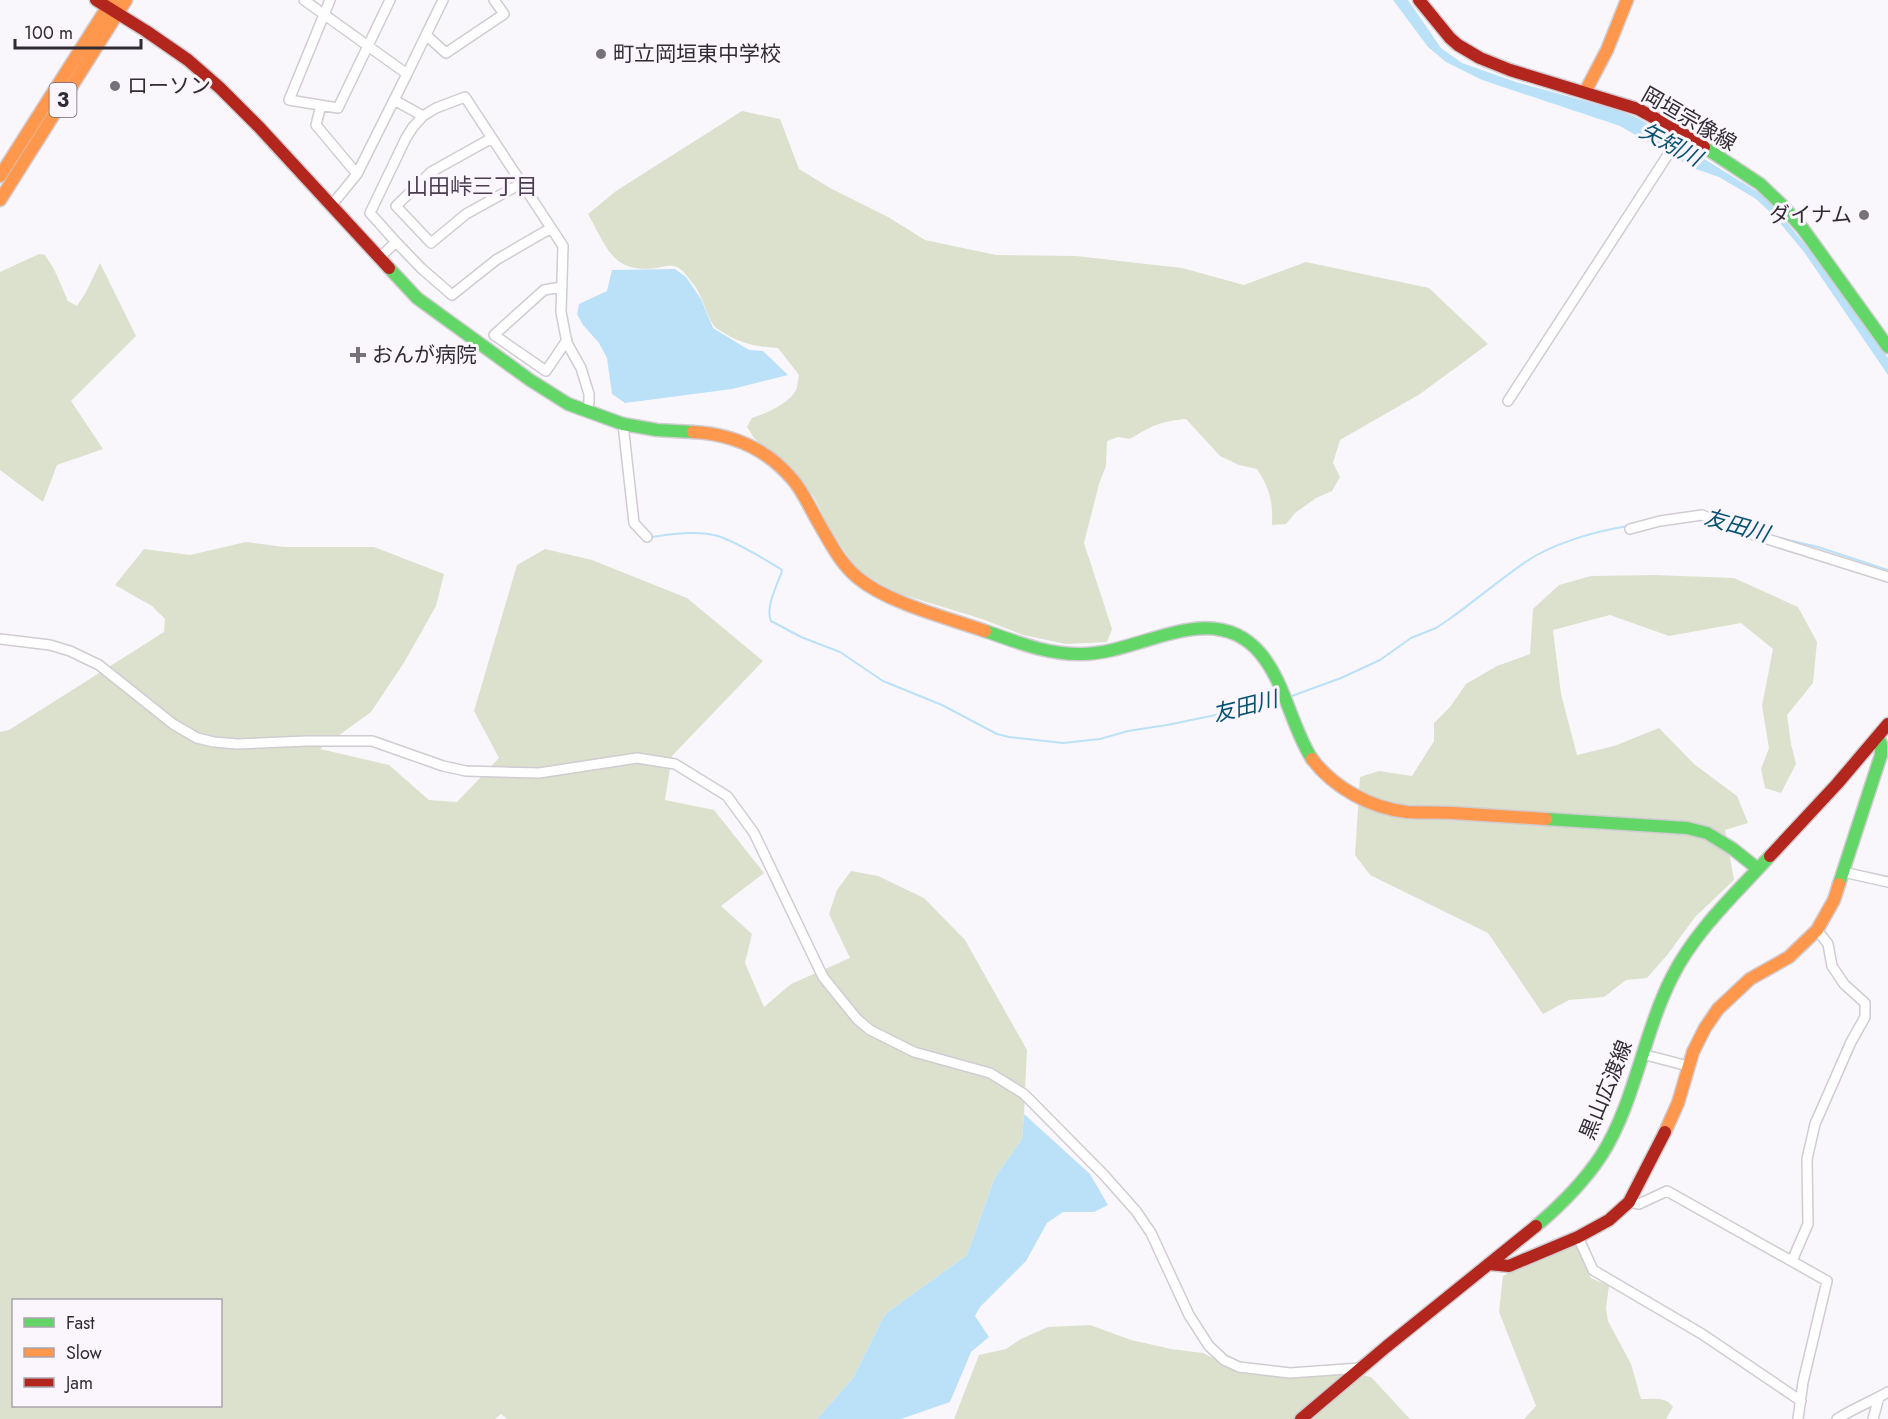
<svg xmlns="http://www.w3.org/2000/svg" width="1888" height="1419" viewBox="0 0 1888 1419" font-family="Jost,'Noto Sans JP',sans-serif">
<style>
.green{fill:#dbe1cd;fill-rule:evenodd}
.water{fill:#bae1f8}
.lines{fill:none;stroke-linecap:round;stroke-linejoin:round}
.stream{stroke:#bae1f8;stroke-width:2}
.street-casing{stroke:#d0ccd2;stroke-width:12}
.fast-casing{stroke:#d0ccd2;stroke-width:15}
.slow-casing{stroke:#d0ccd2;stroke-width:15}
.jam-casing{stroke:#d0ccd2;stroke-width:15}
.street{stroke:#fefeff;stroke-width:9}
.fast{stroke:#63d668;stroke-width:12}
.slow{stroke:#ff974d;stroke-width:12}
.jam{stroke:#b3261e;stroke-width:12}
.poi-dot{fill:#777279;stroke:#fbf5fe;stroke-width:2}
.labels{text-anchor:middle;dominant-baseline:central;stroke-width:6;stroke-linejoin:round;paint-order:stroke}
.shield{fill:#fbf5fe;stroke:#6e6870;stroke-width:1.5}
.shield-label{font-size:20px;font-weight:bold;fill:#312b33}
.poi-label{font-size:21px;fill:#312b33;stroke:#fbf5fe;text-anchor:start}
.street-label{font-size:21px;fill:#312b33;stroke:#fbf5fe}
.water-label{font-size:22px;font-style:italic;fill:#03526f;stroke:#fbf5fe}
.neighbourhood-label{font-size:22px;fill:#4a3d4f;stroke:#fbf5fe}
</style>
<rect width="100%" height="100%" fill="#faf7fc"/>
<path class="green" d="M742,111l38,8 19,50 31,19 58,29 37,23 71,15 80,1 106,12 62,17 62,-23 123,26 59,56 -68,50 -80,46 -7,23 7,14 -8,14 -16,7 -21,15 -9,11 -14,1c1,-24 -2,-36 -15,-56l-18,-4 -19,-9 -34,-37c-25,2 -35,7 -56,20l-12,-2 -11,4 -1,25 -7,18 -15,59 28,86 -5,13 -41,2 -43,-9 -41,-16 -85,-26 -39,-22 -26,-38 -18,-36 -28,-34 -19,-13 -13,-12 -7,-11 5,-9c13,-4 38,-15 44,-28 2,-4 2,-11 3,-15l-21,-27c-20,-1 -36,-4 -52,-14 -4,-3 -10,-5 -12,-8 -7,-9 -11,-29 -20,-41 -5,-6 -9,-13 -15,-17 -9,-5 -14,-1 -23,0 -44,6 -49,-21 -68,-54l28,-23z
M39,254l6,1 9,14 14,32 9,5 9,-14 14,-29 36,73 -65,65 32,48 -46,16 -14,37 -43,-32v-198z
M246,542l38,5h90l70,27 -8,32 -31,55 -34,51 -51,37 69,16 40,35 28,2 42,-44 -25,-47 43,-146 28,-16 47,11 95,38 76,63 -91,95 -7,44 49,10 50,63 -43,33 31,28 -7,29 19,44 27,-23 59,-26 -21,-44 8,-24 14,-19 27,5 46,22 41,42 62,110 -3,64 -2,25 -27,38 -28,78 -82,59 -32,64 -36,41h-310l-6,-5 -6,5h-495v-687l9,-2 155,-98 1,-13 -13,-13 -37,-21 29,-36 46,6zM14,1300h206v106h-206z
M1654,575l80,3 64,29 19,35 -4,41 -26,32 4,29 5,20 -15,29 -16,-5 -4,-19 8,-21 -7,-42 11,-57 -32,-26 -72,13 -59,-21 -57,15 8,64 16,61 37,-9 45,-18 35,36 43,32 11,27 -23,7 9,50 -39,37 -27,37 -21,24 -21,2 -22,17 -35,3 -26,14 -55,-81 -118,-58 -15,-20 5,-78 19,-6 33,5 22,-35v-18l16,-16 16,-23 31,-18 33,-12 3,-45 26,-24 32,-9z
M1575,1244l16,34 18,8 -3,22 2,13 23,43 10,35c11,0 25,-3 32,8l-7,12h-142l12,-13 -37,-94 4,-36 37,-19z
M1090,1325l41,15 40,9 32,4 16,8 22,5 24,10h24l57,-4 25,5 39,42h-456l25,-64 27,-6 15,-10 27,-12z"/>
<path class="water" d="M1393,0h15l33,48 21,15 54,19 98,27 24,9 118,73 16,13 51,63 65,91v17l-84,-123 -30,-36 -18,-17 -37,-22 -26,-9 -73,-42 -138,-46 -36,-18 -18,-15z
M675,269l11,8 15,22 12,29 36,22 14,1 25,24 -56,14 -107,14 -13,-9 -5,-36 -8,-15 -16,-18 -6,-11 2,-10 28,-13 5,-21z
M1024,1114l66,60 18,31 -14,7h-31l-16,11 -21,38 -46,46 -5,9 14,21 -18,15 -21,50 -49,17h-84l36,-41 32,-64 82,-59 28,-78 27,-38z"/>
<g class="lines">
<path class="stream" d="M1714,515l45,17
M652,537c21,-3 45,-7 66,-1 21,7 44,22 63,33l1,2c-5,15 -17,36 -11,50l30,16 39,15 43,29 59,24 55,29 12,3 54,6 37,-4 28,-8 39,-6 63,-13 51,-13
M1776,537l42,10 70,23
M1289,697l52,-19 39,-18 31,-22 25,-10 12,-8c27,-19 52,-41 79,-59 27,-18 69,-30 101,-35"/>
<defs>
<path id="street" d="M304,0l103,74 36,-74
M330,0l-41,100 49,8 52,-108
M426,35l20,18 58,-39 -10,-14
M394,100l29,16 13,-8 29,-11 98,149 -2,66 6,31 14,25 8,26v9l-3,8
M321,105l-5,20 41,49
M492,138l-61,34 -35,34 35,37 35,-29 56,-31
M331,206l26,-32 50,-100
M396,242l-26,-29 36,-75 7,-11 10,-11
M379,258l17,-16 25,26 31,27 44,-35 55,-32
M562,287l-18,3 -50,45 52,36 21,-31
M1508,401l174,-268
M623,424l11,99 13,14
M1630,529l30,-8 42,-6 43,17 143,45
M0,639l50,6 20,6 29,14 74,59 24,14 17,4 23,2 70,-3h65l71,25 23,5 73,2 98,-15 38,6 52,32 27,37 69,144 34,42 13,11 44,22 76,21 34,21 80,81 32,36 15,22 38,82 20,31 15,14 15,7 51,6 70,-5
M1843,872l45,10
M1642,1054l46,12
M1629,1202l10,2 28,-13 160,90 -24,101 -5,37
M1578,1237l15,33 109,64 99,67
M1792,1261l16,-37 -1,-65 8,-35 36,-82 14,-25v-14l-21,-19 -12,-18 -4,-22 -11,-14
M1837,1419c17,-11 34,-17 51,-27
M1873,1419l6,-22"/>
<path id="fast" d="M1704,147l56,37 21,20 22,25 85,118
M389,268l28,30 113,82 38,24 55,20 34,6 36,2
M985,631c32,11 63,24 97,23 58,0 130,-57 178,-1 25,29 31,73 52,106
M1546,819l141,9 20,5 26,16 25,20
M1839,884l42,-129v-11l-3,-8
M1536,1226c25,-21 47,-43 65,-70 34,-53 42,-122 71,-179 23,-46 63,-83 98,-121"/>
<path id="slow" d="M1585,92l22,-42 20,-50
M0,176l112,-176
M0,200l126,-200
M693,432c39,2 74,17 100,48 11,13 19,32 28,47 11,19 20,37 37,51 30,25 90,40 127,53
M1312,759c22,29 59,49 95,53 15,1 31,0 46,1 31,2 62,4 93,6
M1665,1132l13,-29 15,-51 12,-24 13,-19 32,-30 39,-22 28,-27 17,-30 5,-16"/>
<path id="jam" d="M96,0l50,31 42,29 32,28 39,39 130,141
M1419,0l31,38 8,7 22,13 30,12 128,39 44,24 22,14
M1770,856l67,-72 51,-60
M1489,1264l20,2 69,-29 31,-17 20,-18 36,-70
M1301,1419l85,-72 150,-121"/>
</defs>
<use href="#street" class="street-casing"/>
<use href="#fast" class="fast-casing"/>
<use href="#slow" class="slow-casing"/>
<use href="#jam" class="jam-casing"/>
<use href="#street" class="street"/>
<use href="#fast" class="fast"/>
<use href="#slow" class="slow"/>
<use href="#jam" class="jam"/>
</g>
<g class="poi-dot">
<circle cx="601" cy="54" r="6"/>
<circle cx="115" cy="86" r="6"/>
<circle cx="1864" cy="215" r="6"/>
<path d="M355 346h6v6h6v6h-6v6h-6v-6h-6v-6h6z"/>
</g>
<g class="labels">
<rect class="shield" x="49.5" y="83" width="27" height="34" rx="4.5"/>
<g class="shield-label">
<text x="63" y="100">3</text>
</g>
<g class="poi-label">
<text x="613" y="54">町立岡垣東中学校</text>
<text x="127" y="86">ローソン</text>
<text x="1852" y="215" text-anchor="end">ダイナム</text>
<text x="372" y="355">おんが病院</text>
</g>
<g class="street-label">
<text transform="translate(1689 119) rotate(30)">岡垣宗像線</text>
<text transform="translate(1606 1090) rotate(-68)">黒山広渡線</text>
</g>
<g class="water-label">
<text transform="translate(1671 144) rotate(28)">矢矧川</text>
<text transform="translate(1737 525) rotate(16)">友田川</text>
<text transform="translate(1245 706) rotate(-14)">友田川</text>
</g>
<g class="neighbourhood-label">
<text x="472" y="186">山田峠三丁目</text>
</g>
</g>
<rect x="12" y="1299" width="210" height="108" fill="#fbf5fe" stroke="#aaa4ad" stroke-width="1.5"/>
<rect x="24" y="1318" width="30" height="9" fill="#63d668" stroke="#aaa4ad" stroke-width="1.5"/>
<text x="66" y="1329" font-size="18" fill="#312b33">Fast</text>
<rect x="24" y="1348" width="30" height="9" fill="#ff974d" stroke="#aaa4ad" stroke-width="1.5"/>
<text x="66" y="1359" font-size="18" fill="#312b33">Slow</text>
<rect x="24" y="1378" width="30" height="9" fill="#b3261e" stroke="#aaa4ad" stroke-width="1.5"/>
<text x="66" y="1389" font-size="18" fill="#312b33">Jam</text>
<path d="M15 39v9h126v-9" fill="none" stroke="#312b33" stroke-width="3"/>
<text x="24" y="39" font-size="18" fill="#312b33" stroke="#fbf5fe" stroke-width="4.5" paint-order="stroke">100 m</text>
</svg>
